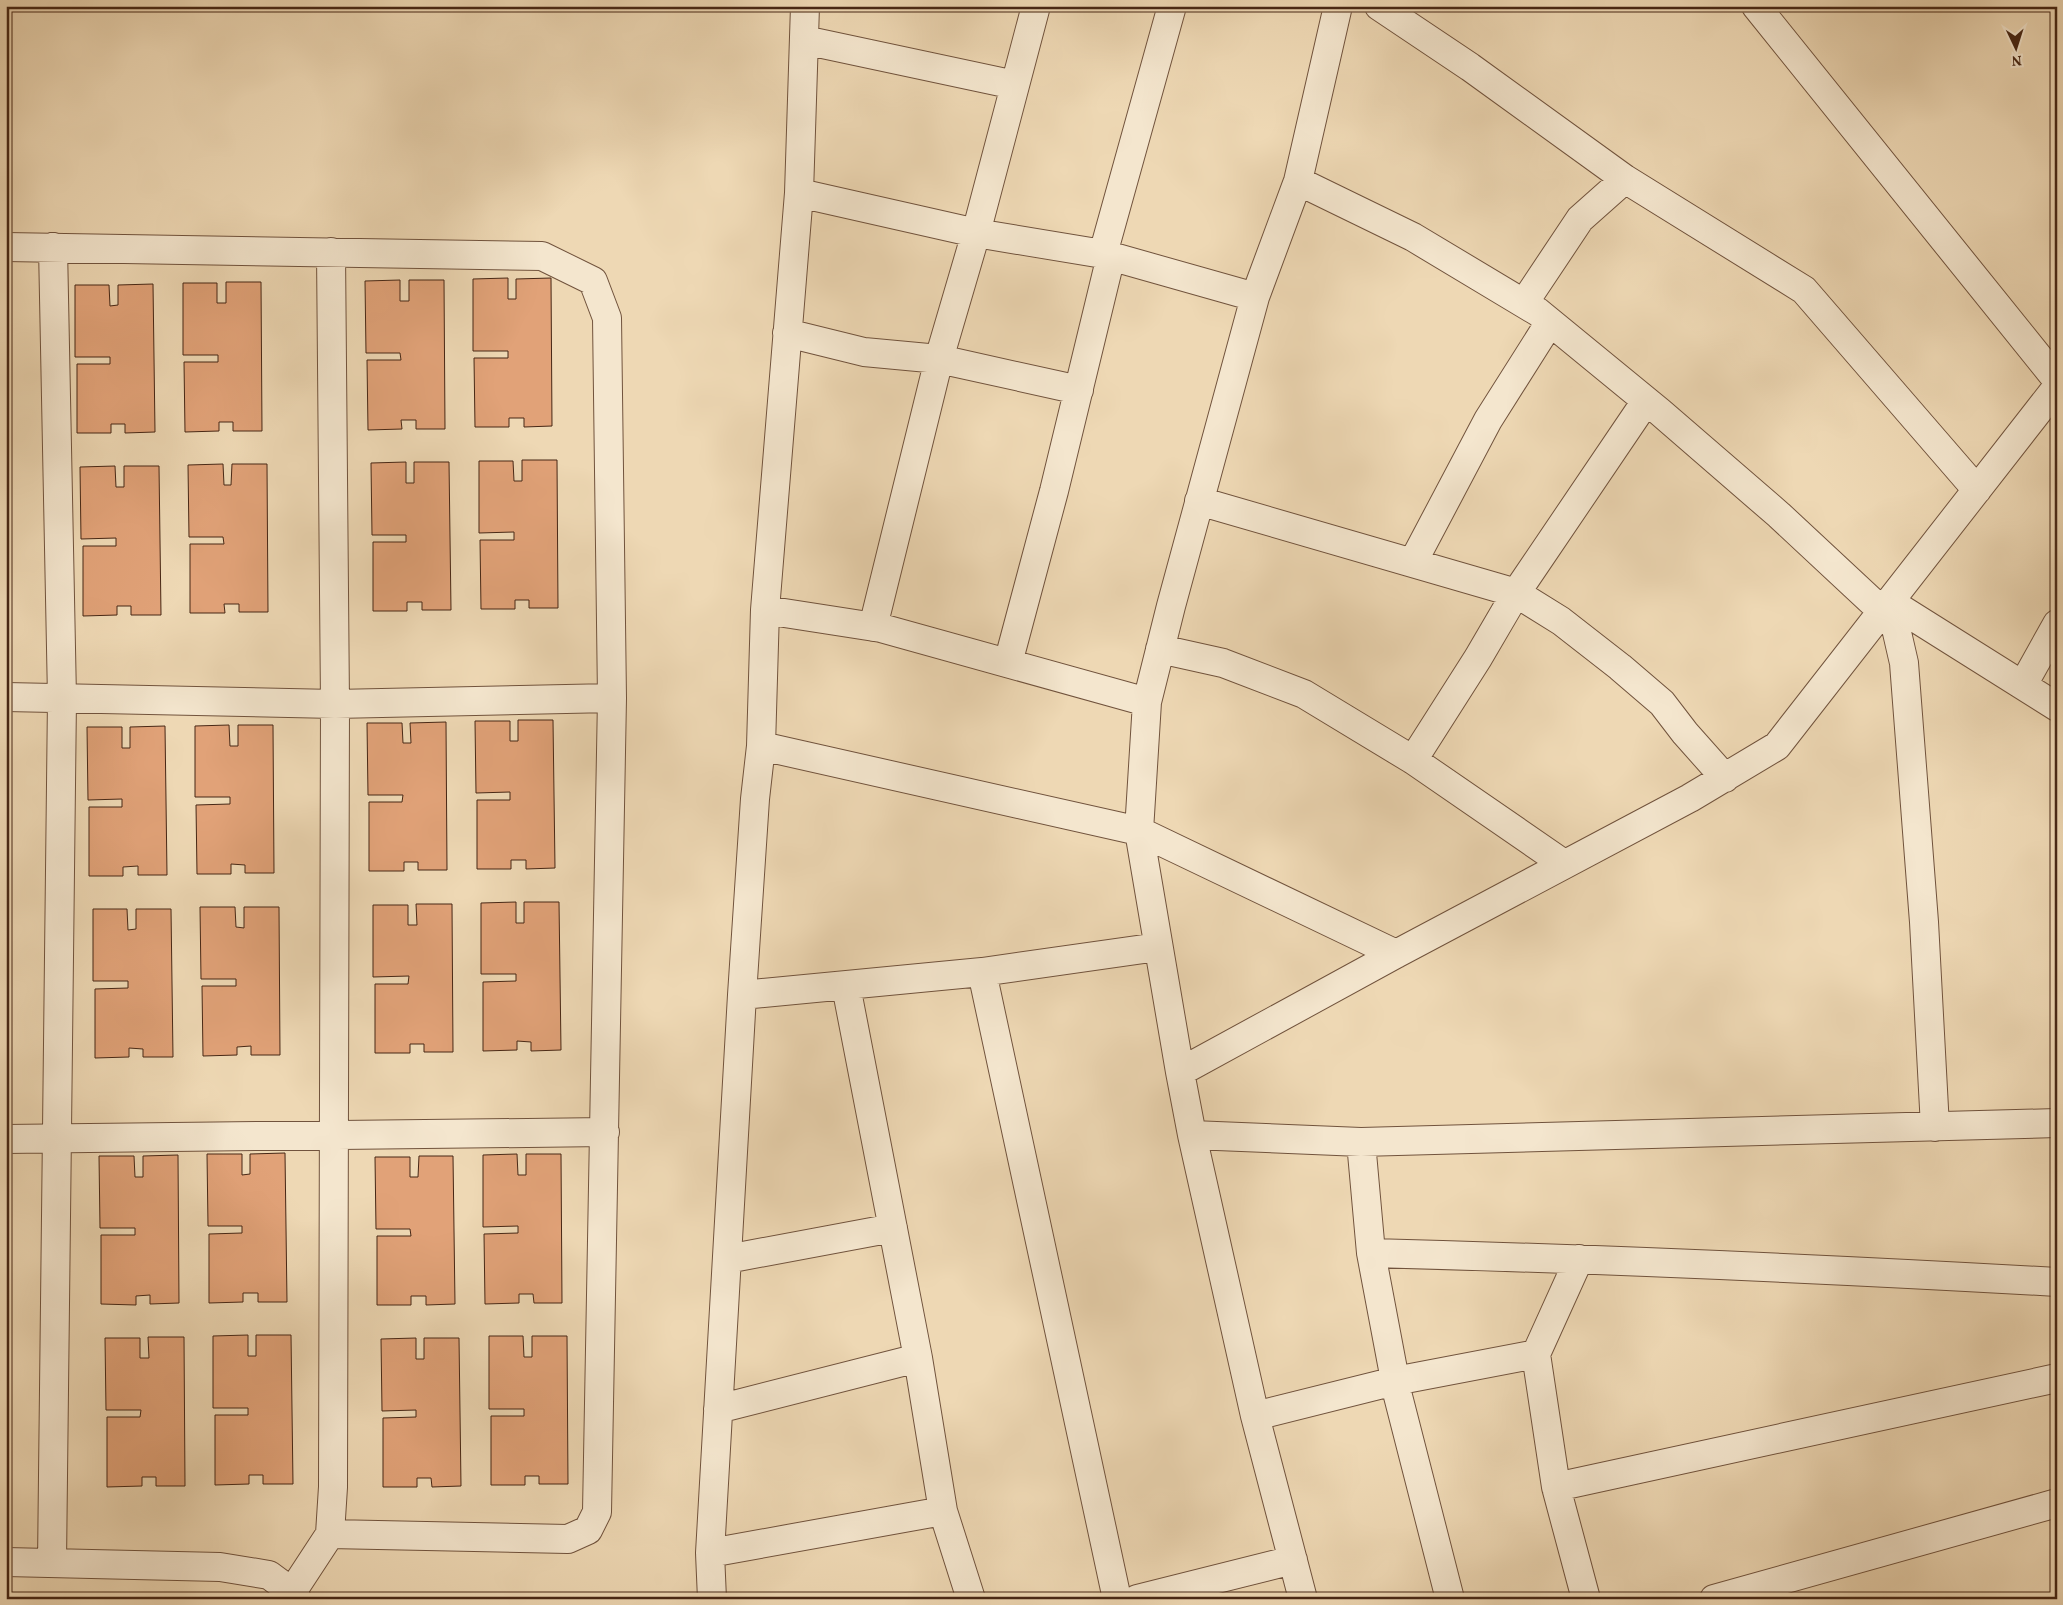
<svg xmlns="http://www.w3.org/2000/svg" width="2063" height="1605" viewBox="0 0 2063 1605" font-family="Vollkorn,serif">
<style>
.building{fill:#e1a278;stroke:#472715}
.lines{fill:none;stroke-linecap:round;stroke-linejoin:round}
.street-casing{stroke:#71533d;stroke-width:30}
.street{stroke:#f4e6ce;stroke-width:28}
</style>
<rect width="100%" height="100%" fill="#eed8b4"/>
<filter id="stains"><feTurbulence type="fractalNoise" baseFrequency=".004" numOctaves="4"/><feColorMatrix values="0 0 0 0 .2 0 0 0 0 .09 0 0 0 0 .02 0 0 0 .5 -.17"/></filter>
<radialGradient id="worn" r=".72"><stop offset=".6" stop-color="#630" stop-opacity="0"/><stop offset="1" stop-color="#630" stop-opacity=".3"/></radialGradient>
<path class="building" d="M508,278v21h8v-20l35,-1 1,148 -28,1v-9h-15v9h-34l-1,-69h34v-7h-35v-72z
M400,280v21h9v-21h35l1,149h-29v-9h-15l1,9 -34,1 -1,-70h34l-1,-7h-34l-1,-72z
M226,282h35l1,149h-29v-9h-14v9l-34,1 -1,-70h34v-7h-35v-72h34v20h9z
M153,284l2,148 -30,1v-9h-14v9h-34v-69h33v-7h-35v-72h34l1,21 8,-1v-20z
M522,460h35l1,148h-29v-8h-14v9h-34l-1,-69h34v-8l-35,1v-72h34l1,20h8z
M406,462v21h8v-21h35l2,148h-29v-8h-15v9h-34v-69h33v-7h-34l-1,-72z
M223,464l1,21h7l1,-21h35l1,148h-29v-8h-15l1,9h-35v-69h34l-1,-7h-34l-1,-72z
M115,466l1,21h8v-21h35l2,149h-30v-9h-14v9l-34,1v-70h33v-8l-35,1 -1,-72z
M518,720h35l2,148 -29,1v-9h-15v9h-34v-69h33v-8l-34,1 -1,-72h35v20h8z
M446,722l1,148h-29v-8h-14v9h-35v-69h33l1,-7h-35l-1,-72h35l1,20h8l-1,-20z
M229,725l1,21h8v-21h35l1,148h-29v-8l-14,-1v10h-34l-1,-69 34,-1v-7h-35v-71z
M165,726l2,149h-29v-9l-15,1v9h-34v-69h33v-8l-34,1 -1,-73h35v21h8v-21z
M516,902v21h8v-21h35l2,148 -30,1v-9l-14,-1v9l-34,1v-69l33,-1v-7h-35v-71z
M416,904h36l1,148h-29v-8h-14v9h-35v-69h33l1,-8 -36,1v-72h35v20h9z
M200,907h35l1,20 8,1v-21h35l1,148h-29v-9l-14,1v8l-34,1 -1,-70h34v-7h-35z
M93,909h34l1,21 8,-1v-20h35l2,148h-30v-8l-14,-1v9l-34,1v-69l33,-1v-7h-35z
M285,1153l2,149h-29v-9h-15v9l-34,1v-69l33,-1v-7h-34l-1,-72h35v21l8,-1v-20z
M517,1154l1,21h8v-21h35l1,149h-28l-1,-9h-14v9l-34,1 -1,-70 34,-1v-7l-35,1v-72z
M178,1155l1,148 -29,1v-9l-14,1v9l-35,-1v-69h34v-7h-35l-1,-72h35l1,21h8v-21z
M419,1156h34l2,148 -29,1v-9h-15v9h-34v-69h34l-1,-7h-34l-1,-72h35v20h8z
M248,1335v21h8v-21h35l2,149h-30v-9h-14v9l-34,1v-70h33v-7h-35v-72z
M489,1336h34l1,21h8v-21h35l1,148h-29v-8h-14v9h-34v-69h33v-7h-35z
M148,1337h36l1,149h-29v-9h-14v9l-35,1v-70h33l1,-7h-35l-1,-72h35v20h9z
M416,1338v21h8v-21h35l2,148 -29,1 -1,-9h-14v9h-34v-69l33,-1v-7l-34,1 -1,-72z"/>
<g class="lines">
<defs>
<path id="street" d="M805,6l-6,187 177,40 127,21 69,-248
M1338,6l-40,175 115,56 125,75 122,100 119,103 103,96
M1379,6l91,61 155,112 179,111 173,200
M1756,6l301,374
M804,40l211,45
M799,193l-34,417 -4,136 378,85 8,-129 24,-96 84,-309
M6,247l536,9 51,25 14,37 5,380 -15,814 -9,18 -20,9 -238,-5
M1103,254l152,43 43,-116
M1524,303l56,-84 45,-40
M787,333l77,19 75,7 37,-126 60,-227
M2057,387l-280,359 -87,52 -294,156 -216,118 12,63 169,7 696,-19
M1646,401l-130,192 45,28 59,46 42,36 23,30 40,45
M1199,501l317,92 -38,65 -65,102
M1413,562l75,-142 62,-98
M1890,602l14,61 20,259 11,205
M1890,602l167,105
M765,610l116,18 266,74
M873,627l66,-268 140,31
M1160,649l63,14 81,31 109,66 151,104
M1008,663l46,-172 57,-235
M2023,685l34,-61
M6,697l329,7 277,-6
M761,746l-6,53 -13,196 240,-23 176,-25
M1139,831l257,123
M1139,831l41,241
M982,972l135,627
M1192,1135l63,281 48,183
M6,1139l599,-7
M1361,1142l10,111 27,143 52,203
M1371,1253c229,6 457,16 686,29
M727,1259l166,-31
M1536,1354l43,-95
M718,1409l200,-51
M1255,1416l140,-35 141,-27 20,133
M943,1511l28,88
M710,1553l233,-42 -25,-153 -72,-372
M6,1562l214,5 49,8 23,17 5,7
M52,1563l10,-865 -9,-451
M292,1592l38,-58 3,-47 2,-783 -4,-452
M712,1599l-2,-46 32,-558
M1137,1599l156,-39
M1586,1599l-30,-112 501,-109
M1714,1599l343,-96"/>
</defs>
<use href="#street" class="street-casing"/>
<use href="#street" class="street"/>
</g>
<rect width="2063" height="1605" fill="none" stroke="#eed8b4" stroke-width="25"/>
<rect x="8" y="8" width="2048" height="1590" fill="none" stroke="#472715" stroke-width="2.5"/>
<rect x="12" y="12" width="2038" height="1580" fill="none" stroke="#472715"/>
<g transform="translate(2016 48) rotate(176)" stroke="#f4e6ce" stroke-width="4" paint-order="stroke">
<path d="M0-4L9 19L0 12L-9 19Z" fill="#472715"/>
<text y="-8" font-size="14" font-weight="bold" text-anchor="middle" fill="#472715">N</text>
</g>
<rect width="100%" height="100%" filter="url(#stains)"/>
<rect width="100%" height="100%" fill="url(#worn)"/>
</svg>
